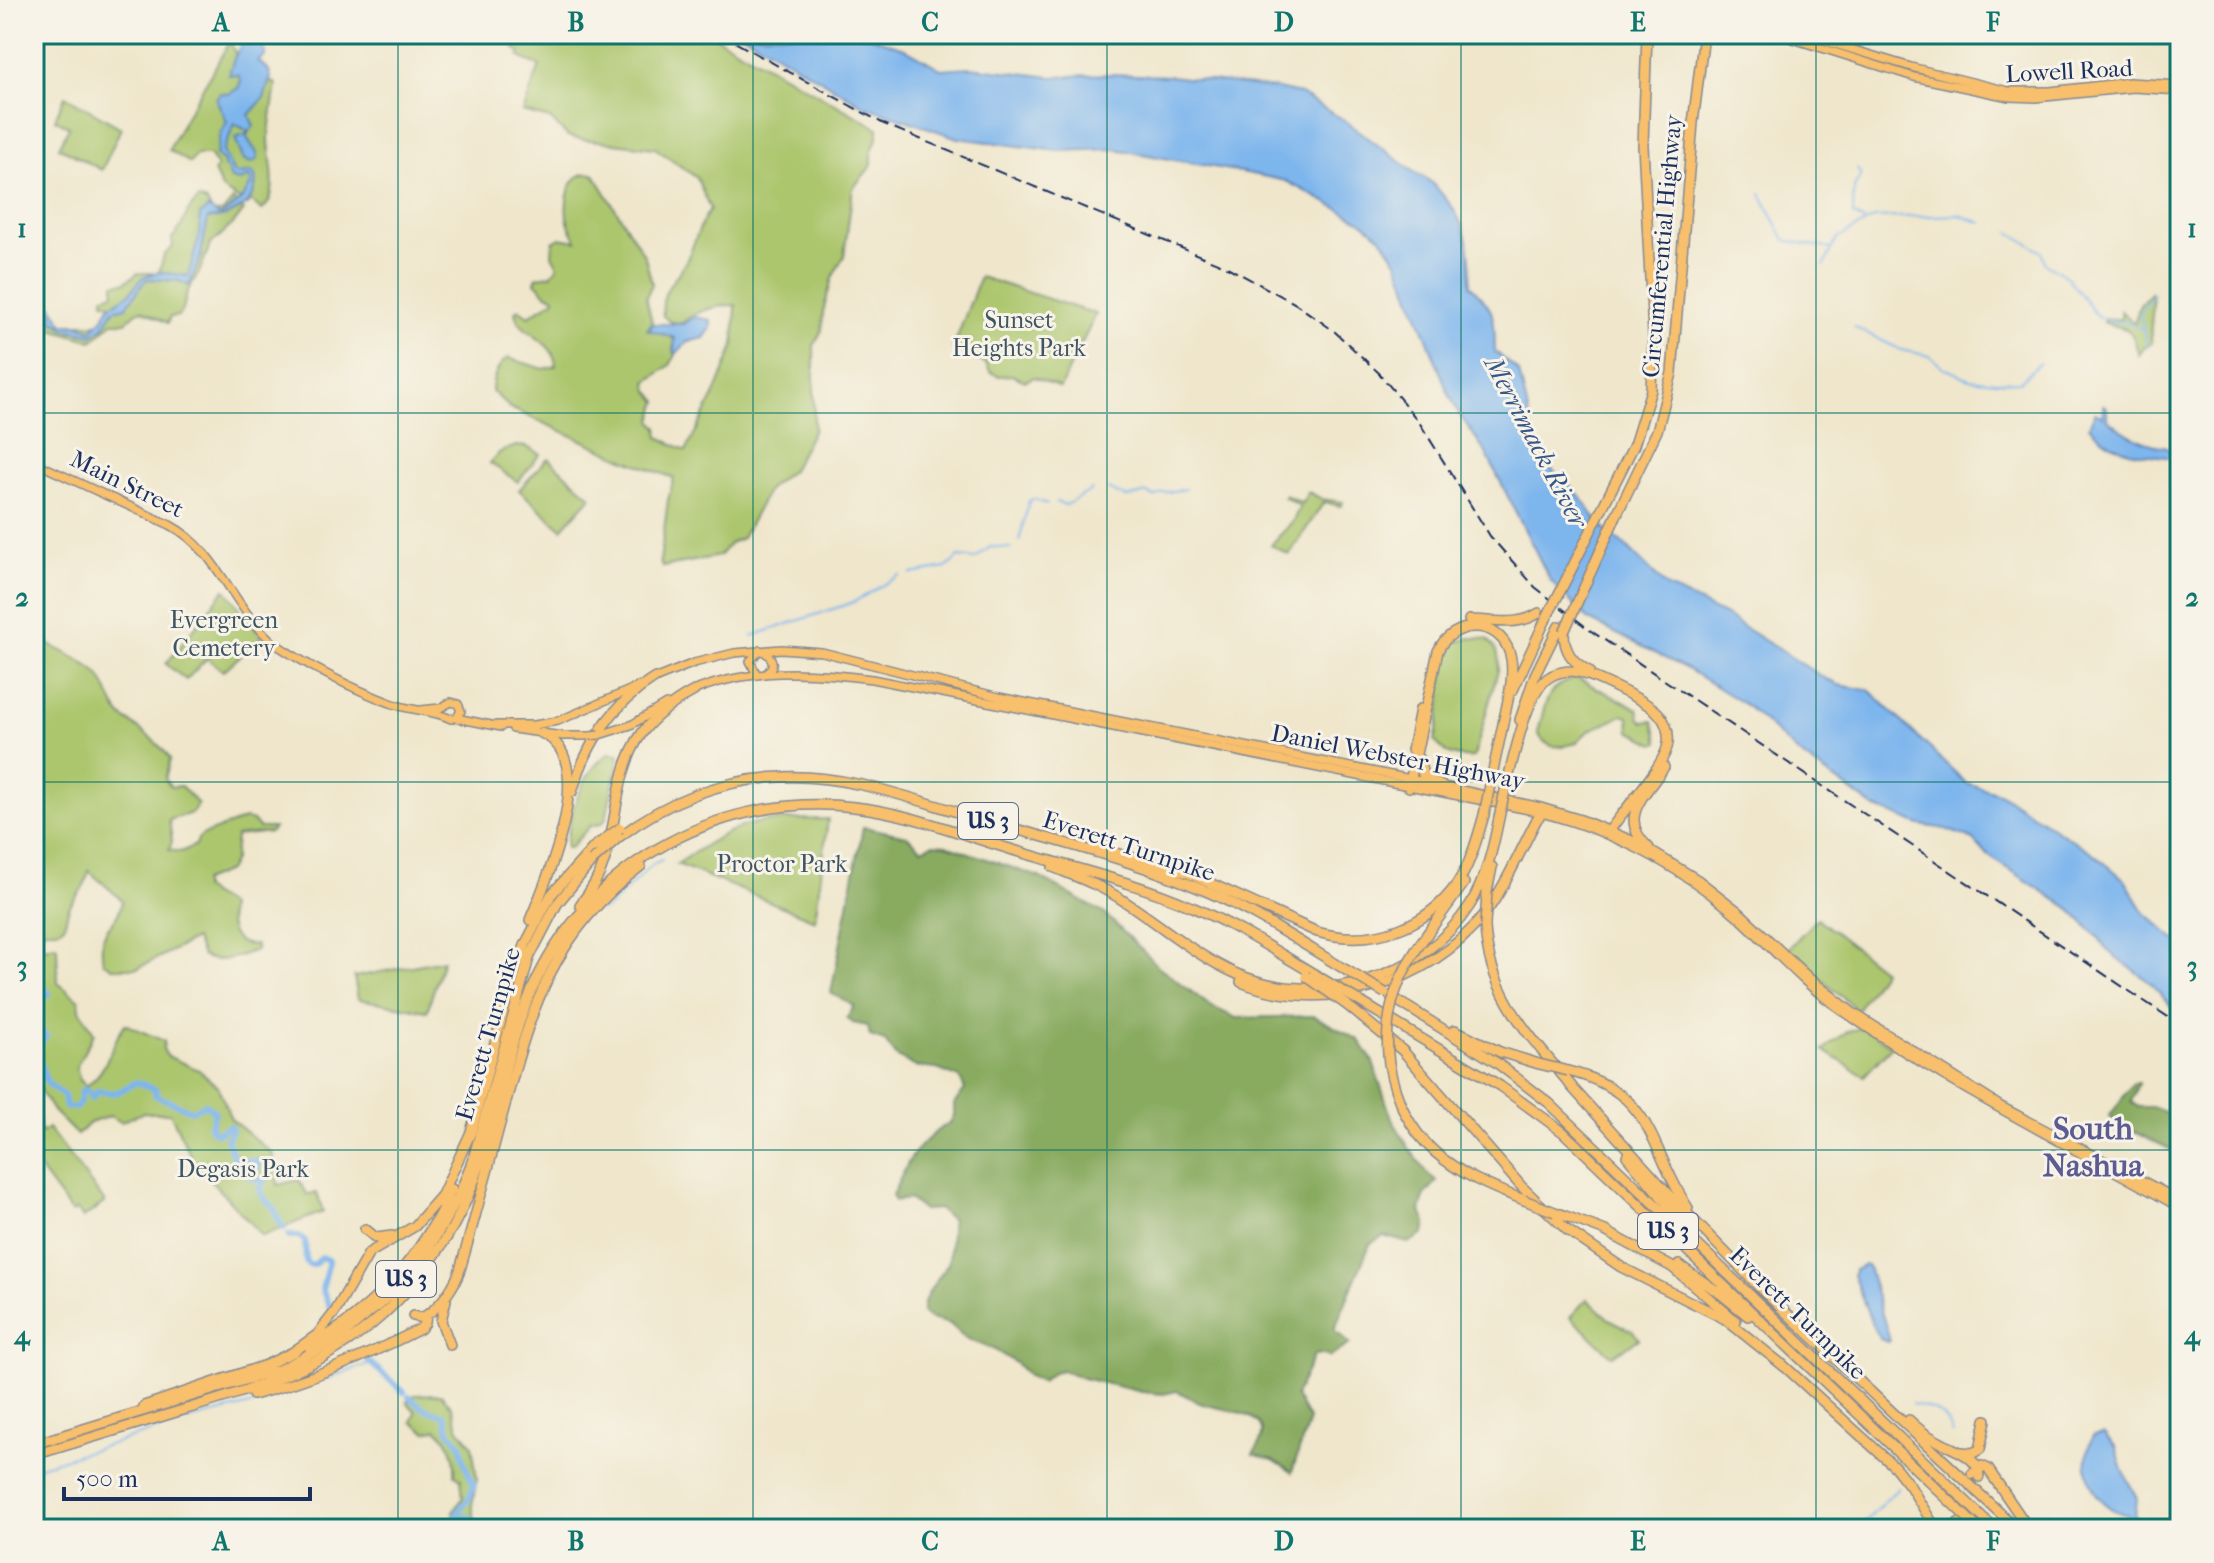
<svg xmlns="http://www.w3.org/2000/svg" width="2214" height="1563" viewBox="0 0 2214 1563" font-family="'IM FELL French Canon',serif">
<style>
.green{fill:#acc66d;stroke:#647a66;stroke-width:2}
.forest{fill:#89ab60;stroke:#526d5f;stroke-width:2}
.water{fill:#7db5ed;stroke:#4c72a6;stroke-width:2}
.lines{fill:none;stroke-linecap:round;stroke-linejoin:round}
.stream{stroke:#7db5ed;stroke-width:2}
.river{stroke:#7db5ed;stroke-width:6}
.major-casing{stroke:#858a94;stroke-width:10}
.highway-casing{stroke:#858a94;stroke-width:12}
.major{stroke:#f8bf6c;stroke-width:7}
.highway{stroke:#f8bf6c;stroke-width:9}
.rail{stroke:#1b2f5e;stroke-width:2;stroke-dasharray:12 6;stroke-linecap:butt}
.major-bridge-casing{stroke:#858a94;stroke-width:10;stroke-linecap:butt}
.highway-bridge-casing{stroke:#858a94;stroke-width:12;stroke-linecap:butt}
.major-bridge{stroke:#f8bf6c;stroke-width:7}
.highway-bridge{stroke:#f8bf6c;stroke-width:9}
.grid{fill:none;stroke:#0f766e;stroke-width:2;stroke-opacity:0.55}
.labels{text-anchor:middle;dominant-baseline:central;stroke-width:6;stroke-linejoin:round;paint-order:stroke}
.shield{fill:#f7f3e8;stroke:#5d6a87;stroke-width:2}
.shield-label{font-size:22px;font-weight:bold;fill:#1b2f5e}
.street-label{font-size:24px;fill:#1b2f5e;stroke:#f7f3e8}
.park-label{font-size:24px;fill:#3f5562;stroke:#f7f3e8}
.water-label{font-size:26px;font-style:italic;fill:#385789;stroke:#f7f3e8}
.district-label{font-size:32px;font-weight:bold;fill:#5c5b93;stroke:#f7f3e8}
.neatline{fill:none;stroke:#0f766e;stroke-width:3}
.grid-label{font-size:26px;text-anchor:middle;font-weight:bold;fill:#0f766e}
</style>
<rect width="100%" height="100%" fill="#f7f3e8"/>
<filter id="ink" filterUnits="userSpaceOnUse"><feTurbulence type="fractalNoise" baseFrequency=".0125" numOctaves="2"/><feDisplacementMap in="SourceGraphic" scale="16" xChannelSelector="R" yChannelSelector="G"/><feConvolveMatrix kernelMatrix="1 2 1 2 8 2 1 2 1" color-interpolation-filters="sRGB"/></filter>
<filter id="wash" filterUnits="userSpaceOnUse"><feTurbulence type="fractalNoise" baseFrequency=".006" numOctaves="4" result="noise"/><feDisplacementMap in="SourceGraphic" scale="32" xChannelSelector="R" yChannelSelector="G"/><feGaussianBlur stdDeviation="1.8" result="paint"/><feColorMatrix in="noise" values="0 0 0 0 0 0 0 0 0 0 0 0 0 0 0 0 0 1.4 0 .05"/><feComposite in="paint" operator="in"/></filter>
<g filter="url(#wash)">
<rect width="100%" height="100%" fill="#efe6cb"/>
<path class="green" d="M521,34h189l168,94v8l-6,15v14l-19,23 -9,68 -12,22 -9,34 -1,18 -8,15v84l-22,41 -23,18 -27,50 -12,5 -11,13 -57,11 -2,-6 8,-61 6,-22 -48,-18 -116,-52 -18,-17c0,-11 6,-27 16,-33l36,11 12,-3c-1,-28 -38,-31 -41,-54l3,-3 11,7 25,-16 1,-3 -9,-3 -11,-12 2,-5 14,-2 7,-9 -6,-11 1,-13 7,-4 17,3c-4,-7 -9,-16 -10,-24 -2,-19 3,-48 27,-43l51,83 7,27 -6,13 6,25 -5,8 23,6 5,5 -2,8 3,6 -6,10 -23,17 2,9 9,10 -6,20 6,6 1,10 27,14 29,-57 19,-48 2,-41c-22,1 -38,5 -54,18l-11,-1 -8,-6c-3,-30 14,-35 25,-59 8,-17 11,-32 22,-48l-13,-31 -42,-30 -81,-10 -6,-2 -18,-17 -27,-7 17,-46 -21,-9 2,-5 -6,-3z
M230,41l12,29 34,14c-2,17 -6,34 -7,52 -1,23 13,57 -7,74l-11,-9 -4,4 -25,-16 -8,-17 3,-5 -8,-12h-13l-6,8 -21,-13c17,-38 41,-72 61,-109z
M65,96l56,32 -19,42 -43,-23 10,-20 -14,-8z
M199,199l8,3 5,10 -4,-4 4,6 11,-2 10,-12 11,10 -10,13 -24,22 -11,28 -12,19 -4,18 -5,6 -8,1 -2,6 -26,-13 -5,2 -11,10h-14l-20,19 -58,-17v-10l13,-10 17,20h35l12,-18 -1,-3 -6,-1v-6l10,-3v-9l11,-2 13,-9h21l5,-18 9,-8 -1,-9c14,-12 10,-25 27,-39z
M980,277l116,37 -36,74 -26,-11 -9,4 -13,-6 -13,1 -9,-4 -4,-8 -33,-16z
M2151,293c6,15 -4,33 1,50l-7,4 -6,8c-9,-33 -9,-23 -36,-33l2,-3h16v-8l13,12 6,-18z
M516,446l11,1 13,7 -22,28 -28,-19 10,-11z
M548,458l43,39 -29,32 -43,-39z
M1308,492l14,7 21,3 -2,4 -17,-4 -35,53 -18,-10 22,-24 7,-15 -16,-9 1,-2 17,8z
M225,589l37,48 -39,34 -16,-13 -21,22 -20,-16z
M34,636c17,11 53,25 65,39 10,13 13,34 25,43 14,10 37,26 46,41l-5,21 6,7 10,-1 17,18 -6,9 -23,7 3,21 -3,9 12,2 15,-7 2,-6 4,-4 43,-16 8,2 6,7h15l-3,4 -35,4 -2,24 -6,11 -25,10v8l26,17c-2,10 0,34 13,37 4,2 9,1 14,2v5c-19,6 -34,15 -54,6l-7,-17 -57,29h-26l-9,-6c-7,-40 16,-33 19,-62l-33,-29 -5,15 -15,21 -5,19 -7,4h-13l-4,7 5,11 10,-3 2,2 1,36 21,17 1,10 14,23 -18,34 4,13 6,6c24,-17 23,-40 39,-62l39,17 -1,8 4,7 32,14 19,17 13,32 42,35 5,31 21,-5 8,14 10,-1 6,19 -61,24 -68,-74 -24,-49h-28l-21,9 -11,-6 -20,7 -13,12 -24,-24 -19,-30z
M1469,638l18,1c11,10 13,16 11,31l-24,87c-17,1 -28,-1 -39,-16 8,-33 3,-66 19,-98z
M1577,678l61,31 2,10 4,3 9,-1 6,21 -4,2 -25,-13 -1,-14 -7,-2c-18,13 -31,8 -45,28 -17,4 -30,8 -39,-10 7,-28 7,-48 39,-55z
M609,753l9,1 1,3 -13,61 -5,6 -11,2 -20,22h-4c3,-34 15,-75 43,-95z
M828,819l-13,101 -138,-56c19,-12 39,-28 61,-36 28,-10 61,-8 90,-9z
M1817,918l66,52 -26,40 -70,-60z
M443,960l-16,51 -69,-12 -4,-22z
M1863,1027l29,19 -28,30 -41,-26 24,-18z
M34,1109l4,7 3,17 7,-5 57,74 -22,16 -6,-9 -5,4 -38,-51z
M1587,1299l22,20 24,12 6,8 -27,17 -42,-39z
M441,1394l11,13 7,22 13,16 5,34 -5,26 5,24h-14l4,-11 -13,-1 -1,-6 10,-13 -2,-19 -6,-4c1,-19 -4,-33 -18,-46l-11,3 -14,-10 4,-10 -9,-10 7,-7z"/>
<path class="forest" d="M863,827l44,9 15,13 11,-5 13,1 93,32 66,37 53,52 52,40 26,12 78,-2 45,24 13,20 20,59 17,29 20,27 8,6 -12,14 -5,15 6,13 -2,11 -16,9 -25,-7 -13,8 -36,86 16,14 -20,13 -7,-3 -9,1 -19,41 14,24 -17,52 -19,-12 -20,-6c32,-43 -28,-42 -53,-51 -8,-3 -15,-9 -23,-12l-14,3 -21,-2 -59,-14 -21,-8 -9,2 -12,10 -13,-6 -11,-12 -22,-14 -30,-12 -15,-14 -19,-5 -8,-6c-2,-17 17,-34 25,-50 3,-6 2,-33 4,-43l-13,-11 -16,1 -14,-11 -14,2 -3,-6 17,-34 11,-15 18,-16 12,-7 4,-8v-11l11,-15 -5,-11 -23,-9 -21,-2 -19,-10 -12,-16 -15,-5 -2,-10 -15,-3 -6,-5 7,-12 -23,-13z
M2133,1083h5l-7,19 7,5h14l28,11v36l-41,-20 -30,-17z"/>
<path class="water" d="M249,34h8l7,4 1,18 -7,5 10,8 3,8 -7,21 -15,17 5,11 -8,10 11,17 1,6 -7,4 -8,-4 -8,-21 10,-3 3,-4 -13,-7 -12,27 11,22 5,1 13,-2 3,3c5,28 -23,43 -47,44l-7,38 -12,29 -10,-5 -32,-2 -21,28 -12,3 -11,17 -11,8 -27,-6 -9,-7h-5l2,-9 -3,-3h-6l-4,8 -6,1v-5l16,-12 13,22 17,1 11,5 12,-12 7,-12 19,-12 14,-17 15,-5 30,4 11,-39 1,-22 8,-7 12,8c14,-9 25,-17 31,-33l-1,-6 -10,4 -9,-2 -4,-10 -3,-2v-5l-8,-7 4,-22 7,-11 -11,-23 4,-6 9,1 9,-6 3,-7 -3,-6h-9c4,-13 7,-28 19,-35z
M743,34h120l41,14 37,21 30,-2 80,10 58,-3 61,2 107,13 23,5 44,26 73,54c11,4 16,10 24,19 26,30 31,53 29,92 26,26 24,29 25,66l24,21 17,74 7,15 36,34 22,31 27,22 39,39 59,29 98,62 14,7 31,5 97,93 33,10 94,60 32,27 20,33 35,31v73l-27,-32 -46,-35 -8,-12 -29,-29 -84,-55 -12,-14 -28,-11 -26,-4 -46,-18 -75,-53 -52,-48 -58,-36 -102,-51 -37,-39 -65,-129 -26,-37 -11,-22 -51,-131 -16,-24 -21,-17 -74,-39 -29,-6 -142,-26 -57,2 -100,-13 -93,-32z
M695,317l16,3v8l-7,10 -17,4 -11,12 -2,-5 1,-11 -26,-8 3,-6h31z
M2103,405l4,2v12c17,14 39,26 60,28l6,11c-35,-5 -58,-4 -84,-32l6,-14 8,4z
M1865,1265l3,2 22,74 -3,1 -7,-3 -5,-8 -22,-56 1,-5z
M2104,1434l12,13 7,23 14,29 -2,16 7,14 -6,-1 -8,-13c-35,-6 -51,-49 -35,-79z"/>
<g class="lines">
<path class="stream" d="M1857,169l4,6 -7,13 -1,27 11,6
M1761,194l24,46 46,9
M2010,232l31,19 4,12 22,14 30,39 14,6h15l18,8
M1824,266l13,-27 37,-21 85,-3 23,8
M1854,327l47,23 29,6 14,12 26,11 26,3 24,-1 20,-18
M2148,347l-8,-33 14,-20
M1108,489l19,9 20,-5 8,4 7,-4 23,-4
M1056,502l10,3 26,-15
M1019,541l10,-40 4,-2 14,5
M911,574l35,-6 13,-11 16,2 15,-12 21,1
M752,636l102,-34 46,-27
M599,911l10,-4 44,-43 9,-4
M1912,1404c22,4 33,8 41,30
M34,1468l158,-49 59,-14 118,-41
M1858,1529l40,-41"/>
<path class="river" d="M34,843l3,2 1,8 -4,1
M34,980l6,2 9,12 -2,2 -13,-4
M34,1007l7,5 -3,6 -4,1
M34,1028l7,3 5,5 -5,7 -7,-5
M34,1061l5,-2c9,24 1,20 25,37l2,11 10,1 4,-6 2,-12h5l5,9 5,-8 19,2 21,-11 19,8 -1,5c5,2 35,16 38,15 1,0 11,-5 12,-6l10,8 -5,14 4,6 4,1 11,-7 3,3 -5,11 8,21h22l1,7 -6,5v5l13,3 -6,8 7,12 8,6 3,11 7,10
M289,1236h10l6,5 1,21 3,3h5l8,-8 7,4 -7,28 8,18
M368,1361l36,31
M409,1397l16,12 20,7 4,15 12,14 3,18 10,22 -6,15 -12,14 13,3 3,5 -2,7"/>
</g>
</g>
<g filter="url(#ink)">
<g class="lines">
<defs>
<path id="major" d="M1777,34l137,43 95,20 27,1 97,-10 47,3
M1801,34l110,33 97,24h42l79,-9 51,3
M34,462l136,63c40,21 56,63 83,96 6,7 13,16 21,22 37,25 77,45 119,61 20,7 40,6 58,15l6,-2 4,-6 -3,-7 -7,-2 -11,6 -19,2
M757,675l-7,-14 10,-11c13,5 17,16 5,24
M654,679l40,-16 40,-10 47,-4 41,3 177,45 407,81 135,29 40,12 56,23 61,37 41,32 71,67 43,34 148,94 179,94
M691,692c56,-25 122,-21 181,-13l652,130c80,17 154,55 215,109 33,30 63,65 99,90 108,77 227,135 342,200
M456,718l45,9
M497,725h37l24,-4 81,-35
M513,729l50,7h27
M599,735l32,-10 35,-21"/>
<path id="highway" d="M1616,516l41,-85 15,-58 21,-250 11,-89
M1570,572l64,-127 17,-55 2,-55 -10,-190 4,-111
M1469,620c25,0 48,7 70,-7
M1564,632c0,19 8,30 25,39
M1513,690l32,-69
M1520,720l15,-45 24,-49
M1412,750l8,-41
M1419,759l4,16 20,12
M1491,780l12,-56
M1506,786c8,-27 20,-92 42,-108 7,-5 15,-7 24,-7 16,1 77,31 87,43 7,8 10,19 9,29 -2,22 -47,70 -61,91
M1409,787l29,-136c14,-31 61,-34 72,3 6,22 -4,52 -8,75
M572,792c15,-49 39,-87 83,-114
M619,837c47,-36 103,-58 162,-60 66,-3 128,21 190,39 79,24 162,43 237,76 49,21 93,51 138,78
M1094,847l94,26 129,59c56,16 117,-6 146,-58 10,-18 15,-39 21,-59
M1649,848c-33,-30 -4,-52 15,-81
M1053,867c24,10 49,19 71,34 37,24 72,55 113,73 81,34 185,6 233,-69 16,-26 23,-57 29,-87
M1487,892l5,-25
M580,905c10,-13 19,-27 24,-43 14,-42 11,-91 38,-129 13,-18 32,-31 52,-42
M530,920c17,-41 71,-162 11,-187
M1485,926c3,69 47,112 88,162
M1430,930l34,-47
M1241,982c83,34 188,2 243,-67 22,-29 36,-64 53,-96l5,-6
M1390,996l107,67 52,40 446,426
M1359,1001l141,85 63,46 416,397
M1347,1005l56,46 118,135 46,44 54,37 104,52 60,48
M1455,1030l45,22 39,12
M1389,1064c14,81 64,109 135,136
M1568,1071c88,22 79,74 120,137
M1570,1085l105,116 87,89 255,239
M1627,1156l60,71
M1555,1212l53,20
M365,1229l11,9 16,-2
M1605,1231l67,36 64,54
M1679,1265l42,29 27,22
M446,1300l-5,21 9,24
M413,1316l8,2c16,-7 31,-28 38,-45 16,-54 30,-109 45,-164 27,-101 49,-176 137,-243
M309,1347c64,-36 113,-91 143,-158
M1782,1364l113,103 15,19 26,43
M262,1367l31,-15 24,-17 18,-23 34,-59 46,-27 27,-31 29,-63 42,-156 13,-33 25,-48 43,-48
M253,1395c57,-15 114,-39 167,-66l5,-6 1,-7
M144,1406l122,-41
M1909,1420c8,8 17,15 27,20 16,10 43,15 43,37
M34,1444l247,-75 58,-31 55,-46 34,-42 30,-52 15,-39 56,-201 28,-54 35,-43
M1962,1452l11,1 7,-4 6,-29
M34,1455c50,-15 100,-30 149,-45 78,-23 151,-46 210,-105 39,-39 69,-85 86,-138 20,-62 29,-128 58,-188 57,-118 187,-188 317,-172 57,6 111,29 166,45 57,17 117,31 172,55 43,18 82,43 122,67
M1972,1474l10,-8 6,3 41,60
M1954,1529l4,-6"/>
</defs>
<use href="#major" class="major-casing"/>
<use href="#highway" class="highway-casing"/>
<use href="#major" class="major"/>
<use href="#highway" class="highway"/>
<path class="rail" d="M720,34l164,90 343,143 69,37 38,27 45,42 40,49 71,114 45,51 56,44 589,394"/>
<defs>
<path id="major-bridge" d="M590,736l9,-1"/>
<path id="highway-bridge" d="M1545,621l25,-49
M1564,632l52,-116
M1484,815l7,-35
M1499,818l7,-32
M594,847l26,-19
M592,861l27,-24
M1485,926l2,-34
M1346,970l39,23
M1314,974l45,27
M1306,976l41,29
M1389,1064c-7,-52 10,-94 41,-134
M1539,1064l29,7
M1524,1200l31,12"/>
</defs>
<use href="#major-bridge" class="major-bridge-casing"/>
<use href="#highway-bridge" class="highway-bridge-casing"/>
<use href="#major-bridge" class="major-bridge"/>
<use href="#highway-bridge" class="highway-bridge"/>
</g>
</g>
<path class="grid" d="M398,34v1495M753,34v1495M1107,34v1495M1461,34v1495M1816,34v1495M34,413h2146M34,782h2146M34,1150h2146"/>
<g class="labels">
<g class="shield">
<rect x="958" y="803" width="60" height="36" rx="6"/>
<rect x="1638" y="1213" width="60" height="36" rx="6"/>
<rect x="376" y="1261" width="60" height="36" rx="6"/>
</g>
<g class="shield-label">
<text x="988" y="821">US 3</text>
<text x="1668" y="1231">US 3</text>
<text x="406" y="1279">US 3</text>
</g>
<g class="street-label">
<text transform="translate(2069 71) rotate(-3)">Lowell Road</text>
<text transform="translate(1662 246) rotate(-85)">Circumferential Highway</text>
<text transform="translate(127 484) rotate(26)">Main Street</text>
<text transform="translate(1398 757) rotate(11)">Daniel Webster Highway</text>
<text transform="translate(1129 846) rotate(18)">Everett Turnpike</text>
<text transform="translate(488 1034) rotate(-74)">Everett Turnpike</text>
<text transform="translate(1798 1313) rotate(44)">Everett Turnpike</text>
</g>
<g class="park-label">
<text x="1019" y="320">Sunset<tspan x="1019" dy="28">Heights Park</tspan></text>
<text x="224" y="620">Evergreen<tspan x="224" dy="28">Cemetery</tspan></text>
<text x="782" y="864">Proctor Park</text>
<text x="243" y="1169">Degasis Park</text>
</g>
<g class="water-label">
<text transform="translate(1536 442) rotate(62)">Merrimack River</text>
</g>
<g class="district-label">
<text x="2093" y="1128">South<tspan x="2093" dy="37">Nashua</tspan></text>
</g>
</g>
<rect width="2214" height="1563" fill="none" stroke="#f7f3e8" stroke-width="88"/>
<path d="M64 1487v12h246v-12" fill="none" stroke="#1b2f5e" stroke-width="4"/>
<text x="76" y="1487" font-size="24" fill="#1b2f5e" stroke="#f7f3e8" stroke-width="6" paint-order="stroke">500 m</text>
<rect x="44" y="44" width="2126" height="1475" class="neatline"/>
<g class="grid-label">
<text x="221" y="31">A</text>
<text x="576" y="31">B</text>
<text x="930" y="31">C</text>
<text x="1284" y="31">D</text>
<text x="1638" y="31">E</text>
<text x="1993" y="31">F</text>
<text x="22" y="237">1</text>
<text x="2192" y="237">1</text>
<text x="22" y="606">2</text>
<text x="2192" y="606">2</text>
<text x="22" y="975">3</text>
<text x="2192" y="975">3</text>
<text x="22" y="1344">4</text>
<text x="2192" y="1344">4</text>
<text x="221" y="1550">A</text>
<text x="576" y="1550">B</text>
<text x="930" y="1550">C</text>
<text x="1284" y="1550">D</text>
<text x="1638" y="1550">E</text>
<text x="1993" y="1550">F</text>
</g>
</svg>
